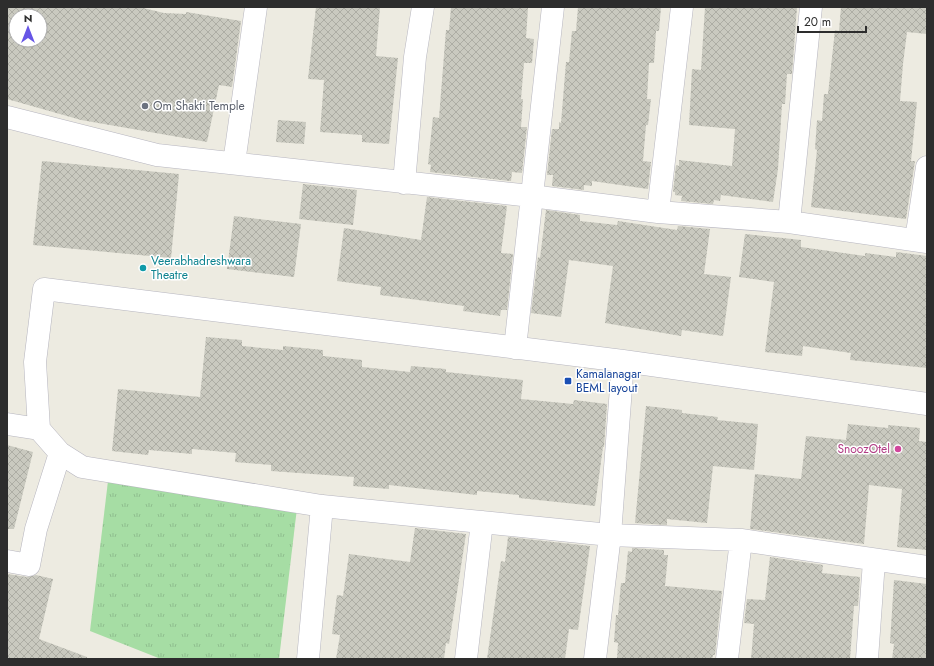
<svg xmlns="http://www.w3.org/2000/svg" width="934" height="666" viewBox="0 0 934 666" font-family="Jost,sans-serif">
<style>
.park{fill:url(#park-tufts)}
.building{fill:url(#building-cross-hatch);fill-rule:evenodd}
.lines{fill:none;stroke-linecap:round;stroke-linejoin:round}
.minor-casing{stroke:#b6b5bf;stroke-width:23}
.minor{stroke:#fff;stroke-width:22}
.worship-dot{fill:#6b7280;stroke:#fff;stroke-width:1.5}
.culture-dot{fill:#0f9aa8;stroke:#fff;stroke-width:1.5}
.transit-dot{fill:#1a4fb4;stroke:#fff;stroke-width:1.5}
.hotel-dot{fill:#d1479c;stroke:#fff;stroke-width:1.5}
.labels{text-anchor:middle;dominant-baseline:central;stroke-width:3;stroke-linejoin:round;paint-order:stroke}
.worship-label{font-size:12px;fill:#5b616d;stroke:#fff;text-anchor:start}
.culture-label{font-size:12px;fill:#0d838f;stroke:#fff;text-anchor:start}
.transit-label{font-size:12px;fill:#164399;stroke:#fff;text-anchor:start}
.hotel-label{font-size:12px;fill:#b23c85;stroke:#fff;text-anchor:end}
</style>
<defs>
<pattern id="park-tufts" width="24" height="20" patternUnits="userSpaceOnUse"><rect width="24" height="20" fill="#a6dda4"/><path d="M3 7l-1-3M5 7V3M7 7l1-3M15 17l-1-3M17 17v-4M19 17l1-3" fill="none" stroke="#8fbe8e"/></pattern>
<pattern id="building-cross-hatch" width="8" height="8" patternUnits="userSpaceOnUse"><rect width="8" height="8" fill="#c9c9bf"/><path d="M0 0l8 8M0 8l8-8" fill="none" stroke="#adada4"/></pattern>
</defs>
<rect width="100%" height="100%" fill="#edebe1"/>
<path class="park" d="M108,481l189,27 -18,151h-118l-71,-28z"/>
<path class="building" d="M7,7h132l25,6 22,1v-2l55,9 -9,66 -13,-2 -12,57 -126,-22 -74,-21zM16,16h24v24h-24z
M316,7h64l-4,49 22,2 -9,86 -27,-2v-7l-42,-3 4,-52 -16,-1z
M451,7l77,1 -2,30 8,1 -2,24h-8l-3,36h2l-2,28h6l-5,46 -10,-1 -1,9 -81,-9 1,-7 -3,-1 5,-47 6,1 7,-88h3z
M578,7h83l-2,24h-3l-2,32h-5l-2,36h4l-3,26h-2l-3,36 8,1 -3,27 -56,-8v5l-8,-1v5l-32,-4 1,-11h-6l5,-46h7v-7l2,1 5,-61h3l3,-31h4z
M705,7h92l-5,67h-5l-2,30h-3l-4,65 -5,33 -52,-7 -1,6 -6,-1 -1,4 -32,-3 1,-5 -7,-1v-3h-2l3,-27 3,1v-6l53,6 3,-37 -46,-4 3,-56 9,1z
M841,7h86v27l-20,-2 -4,32 -3,37 17,1 -6,59h4l-9,58 -95,-12 6,-57 -2,-1 2,-29 5,1 2,-27h4l7,-64 4,1z
M278,120l28,2 -2,22 -28,-2z
M42,161l137,13 -8,84 -138,-13z
M303,184l54,6 -4,35 -54,-6z
M427,197l80,9 -6,47 12,1 -6,56h-6l-1,6 -37,-5 1,-5 -84,-11 1,-8 -44,-6 7,-53 77,12z
M546,210l34,5v6l37,4 1,-4 59,9 1,-4 32,3 -6,45 27,3 -8,59 -41,-6 -1,6 -76,-13 8,-57 -44,-6 -8,57 -30,-4 7,-56 2,1z
M234,216l67,8 -7,53 -67,-8z
M745,234l56,6v7l64,9v-3l31,4v-5l31,4v112l-77,-8 1,-7 -48,-7 -1,10 -37,-4 9,-70 -35,-5z
M206,337l36,3v6l41,4v-4l40,4v6l39,4v7l48,5 1,-6 35,3v3l77,8 -2,19 52,5 1,-4 33,4 -3,43h-1l-8,59 -76,-8v-3l-42,-4v4l-88,-10v4l-36,-3 1,-9 -83,-6v-6l-36,-3 1,-9 -44,-4v5l-43,-4 -1,5 -36,-4 6,-62 82,8z
M646,406l36,4v3l36,4 -1,3 41,4 -4,46 -41,-4 -6,57 -40,-4v6l-32,-2z
M848,424l40,4v-3l32,3 -1,13 8,1v108l-30,-3 5,-58 -33,-4 -5,59 -114,-15 5,-55 46,5 5,-43 40,4z
M7,445l26,7 -19,77h-7z
M415,528l51,6 -17,110 -3,-1 -2,16h-108l4,-24 -8,-1 5,-39 6,1 6,-42 61,8z
M508,537l82,9 -12,84 -9,-1 -4,30h-78l14,-98 4,1z
M632,548l32,2v5h4l-3,31 57,5 -7,64h-2l-1,4h-95l1,-16 -4,-1 2,-27h2l3,-32h4l3,-32 4,1z
M770,557l53,8 -1,8 38,4 -2,29h-4l-4,53h-99l3,-35 -10,-1 3,-24 18,1z
M7,574l20,3 9,-2 17,4 -14,60 48,18v2h-80z
M894,580l33,4v75h-35l2,-15 -4,-1z"/>
<g class="lines">
<defs>
<path id="minor" d="M7,117l150,38 374,41 127,16 131,10 138,20
M234,163l22,-156
M404,183l11,-126 8,-50
M658,212l24,-205
M789,222l22,-215
M916,240l11,-73
M515,348l38,-341
M7,424l32,5 -4,-67 9,-73 579,72 304,43
M39,429l21,24 22,14 240,39 288,29 131,5 186,27
M7,561l22,4 7,-36 24,-76
M308,659l14,-153
M466,659l16,-137
M595,659l15,-124 13,-174
M727,659l14,-119
M867,659l7,-98"/>
</defs>
<use href="#minor" class="minor-casing"/>
<use href="#minor" class="minor"/>
</g>
<circle class="worship-dot" cx="145" cy="106" r="4"/>
<circle class="culture-dot" cx="143" cy="268" r="4"/>
<rect class="transit-dot" x="564" y="377" width="8" height="8" rx="2"/>
<circle class="hotel-dot" cx="898" cy="449" r="4"/>
<g class="labels">
<g class="worship-label">
<text x="153" y="106">Om Shakti Temple</text>
</g>
<g class="culture-label">
<text x="151" y="261">Veerabhadreshwara<tspan x="151" dy="14">Theatre</tspan></text>
</g>
<g class="transit-label">
<text x="576" y="374">Kamalanagar<tspan x="576" dy="14">BEML layout</tspan></text>
</g>
<g class="hotel-label">
<text x="890" y="449">SnoozOtel</text>
</g>
</g>
<rect width="934" height="666" fill="none" stroke="#2d2d2d" stroke-width="16"/>
<g transform="translate(28 28)"><circle r="19" fill="#ffffff" stroke="#ababab"/>
<path d="M0-3L7 15L0 10L-7 15Z" fill="#6655e6"/>
<text y="-6" font-size="11" font-weight="bold" text-anchor="middle" fill="#2d2d2d">N</text>
</g>
<path d="M798 26v6h68v-6" fill="none" stroke="#2d2d2d" stroke-width="2"/>
<text x="804" y="26" font-size="12" fill="#2d2d2d" stroke="#ffffff" stroke-width="3" paint-order="stroke">20 m</text>
</svg>
